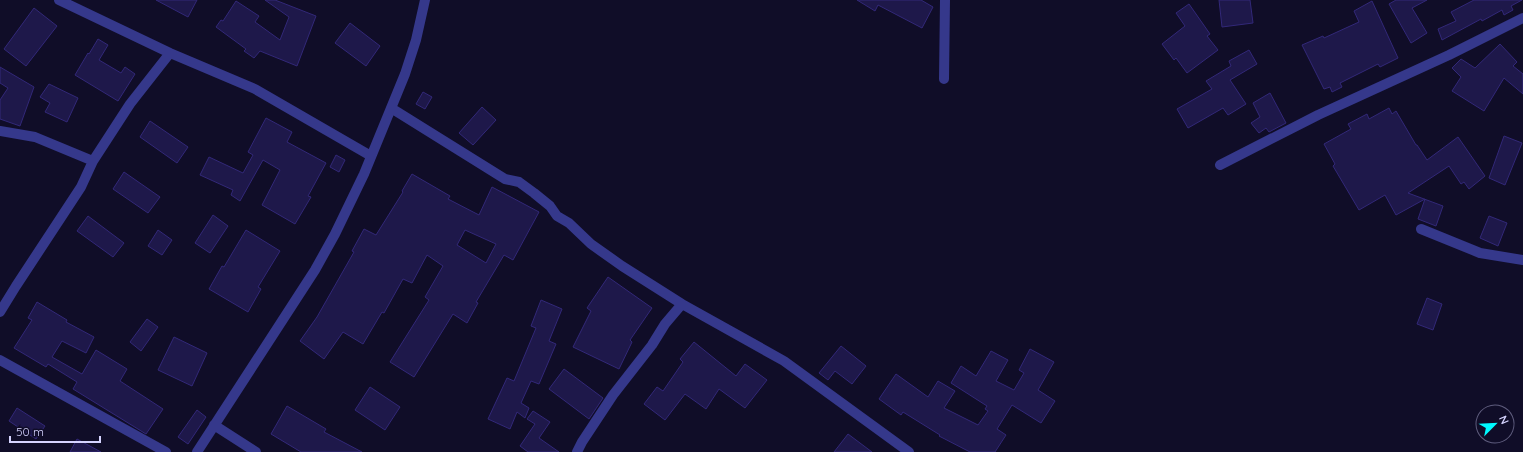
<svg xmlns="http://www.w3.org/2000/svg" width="1523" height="452" viewBox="0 0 1523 452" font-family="Quicksand,sans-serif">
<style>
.building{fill:#1e184a;stroke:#322878;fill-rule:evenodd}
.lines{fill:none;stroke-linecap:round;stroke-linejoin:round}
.minor{stroke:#35388b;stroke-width:10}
</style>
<rect width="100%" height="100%" fill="#100d28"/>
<path class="building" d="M156,0h41l-9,17z
M265,0h10l41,16 -19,50 -37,-15 -6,7 -10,-7 2,-2 -30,-22 5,-7 2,1 13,-20 23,15 -4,6 25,18 9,-23z
M857,0h64l12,7 -11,21 -44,-23 -3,6z
M1219,0h31l3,23 -31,4z
M1396,0h31l-15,8 15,25 -16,10 -22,-39z
M1474,0h48l-11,6 2,4 -9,5 -2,-5 -20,11 -1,-2 -39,21 -4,-11 18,-8 -5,-9z
M1372,1l26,57 -18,9 -2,-3 -38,19 2,4 -10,5 -2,-5 -6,2 -22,-44 21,-9 1,2 35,-16 -5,-11z
M1189,4l21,30 -3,2 11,14 -31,23 -11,-15 -2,2 -12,-16 23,-18 -9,-13z
M34,8l23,18 -31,40 -22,-17z
M350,23l30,23 -14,20 -31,-23z
M98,39l10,6 -9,15 22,13 4,-6 10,7 -17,27 -43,-26 13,-22 1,1z
M1500,44l17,18 -4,4 10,8v20l-19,-16 -20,33 -32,-20 9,-14 -9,-9 9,-9 14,9z
M1249,50l8,14 -27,16 16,24 -18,11 -5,-7 -35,20 -11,-19 35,-20 -6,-8 25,-15 -2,-5z
M0,67l34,20 -14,39 -20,-7v-19l8,-12 -8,-5z
M49,84l29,14 -11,24 -22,-10 5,-9 -10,-6z
M423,92l9,5 -7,12 -9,-5z
M1270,93l16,30 -17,9 -3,-4 -7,5 -8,-10 9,-6 -7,-14z
M482,107l14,13 -23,25 -14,-12z
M1389,108l3,6 4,-3 20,34h1l10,15 31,-23 27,39 -16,13 -5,-7 -3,2 -12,-18 -41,27 35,13 -7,20 -18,-7 7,-20 -29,16 -11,-20 -26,15 -26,-44 2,-2 -11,-20 27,-15 -3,-5 19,-10 2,5z
M266,118l26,14 -5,10 39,21 -18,33 3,1 -16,27 -33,-19 18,-35 -17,-10 -23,41 -9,-6 2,-5 -33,-15 9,-18 34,16 10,-18 -5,-3z
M150,121l38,26 -11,16 -37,-26z
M1504,136l18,7 -17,42 -16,-7z
M336,155l9,5 -6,12 -9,-5z
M124,172l36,25 -12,16 -35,-24z
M412,174l38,22 -2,3 31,16 13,-28 47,25 -26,48 -9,-5 -28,47 2,1 -11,20 -14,-9 -39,63 -24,-15 39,-62 -4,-3 18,-31 -16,-11 -15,28 -9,-4 -19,34 -2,-1 -19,32 -20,-12 -19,27 -24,-18 17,-24 37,-65 -2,-1 12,-22 12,6 27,-43 -1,-1zM465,230l31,14 -10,19 -29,-18z
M213,215l15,11 -18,27 -15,-10z
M88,216l36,27 -11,14 -36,-26z
M1489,216l18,7 -9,23 -18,-8z
M158,230l14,10 -10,15 -14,-9z
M246,230l34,21 -22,36 3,2 -13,23 -39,-23 13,-23 2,1z
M608,277l44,31 -22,32 2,2 -13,27 -46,-22 18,-36 -4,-3z
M1427,298l15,6 -9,26 -16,-6z
M541,300l21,9 -13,32 7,3 -17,40 -8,-3 -10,22 8,5 -4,10 -8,-6 -7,17 -22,-10 19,-41 7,3 22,-53 -5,-2z
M37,302l30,18 -1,2 28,15 -8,16 -24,-12 -10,16 30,17 14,-24 31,19 -7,12 43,28 -17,25 -73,-45 4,-7 -29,-18 -2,3 -32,-19 18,-28 -4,-2z
M147,319l11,8 -17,24 -11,-9z
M174,337l33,16 -15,33 -34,-16z
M694,342l42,34 9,-12 22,16 -22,28 -26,-19 -13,20 -21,-15 -20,26 -21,-16 13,-17 6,4 20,-29 -3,-3z
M841,346l25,20 -14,18 -17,-13 -7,9 -9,-7z
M1030,349l24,13 -16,28 17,11 -14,22 -29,-18 -15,24 9,6 -11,17h-25l-31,-16 1,-1 -37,-23 -2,3 -22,-16 17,-25 32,23 10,-16 17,10 -11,17 34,17 10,-14 -3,-2 2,-3 -36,-23 10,-17 15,10 15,-25 17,9 -12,21 18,9 10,-17 -5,-3z
M564,369l39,29 -14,21 -40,-30z
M370,387l30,20 -15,23 -30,-20z
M287,406l39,23 -2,3 38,20h-61l-30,-18z
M17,408l28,18 -9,13 -27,-18z
M197,410l9,7 -18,27 -10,-7z
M533,411l17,11 -11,16 20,14h-31l-8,-6 15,-22 -8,-5z
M848,434l24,18h-38z
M77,439l24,13h-31z"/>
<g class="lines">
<path class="minor" d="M59,0l111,53 85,36 116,67
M944,79l1,-79
M391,108l114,71 14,3 15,11 16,13 7,10 12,7 22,21 31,22 60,38 102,57 125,91
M0,131l35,6 58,24
M1220,165l98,-50 131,-60 74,-37
M1421,229l59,24 43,7
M0,312l16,-26 65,-99 12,-26 37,-57 40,-51
M0,360l166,92
M214,425l42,27
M197,452l118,-182 20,-36 29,-60 41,-100 11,-34 9,-40
M577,452l5,-10 31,-47 39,-50 13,-21 17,-20"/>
</g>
<g transform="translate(1495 424) rotate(66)"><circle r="19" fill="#100d28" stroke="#5f5d7e"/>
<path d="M0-3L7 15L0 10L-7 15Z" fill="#00f9ff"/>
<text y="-6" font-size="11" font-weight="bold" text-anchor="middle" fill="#d6d4ff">N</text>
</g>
<path d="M10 436v6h90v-6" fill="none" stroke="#d6d4ff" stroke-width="2"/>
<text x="16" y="436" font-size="12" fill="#d6d4ff" stroke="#100d28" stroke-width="3" paint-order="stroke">50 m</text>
</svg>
